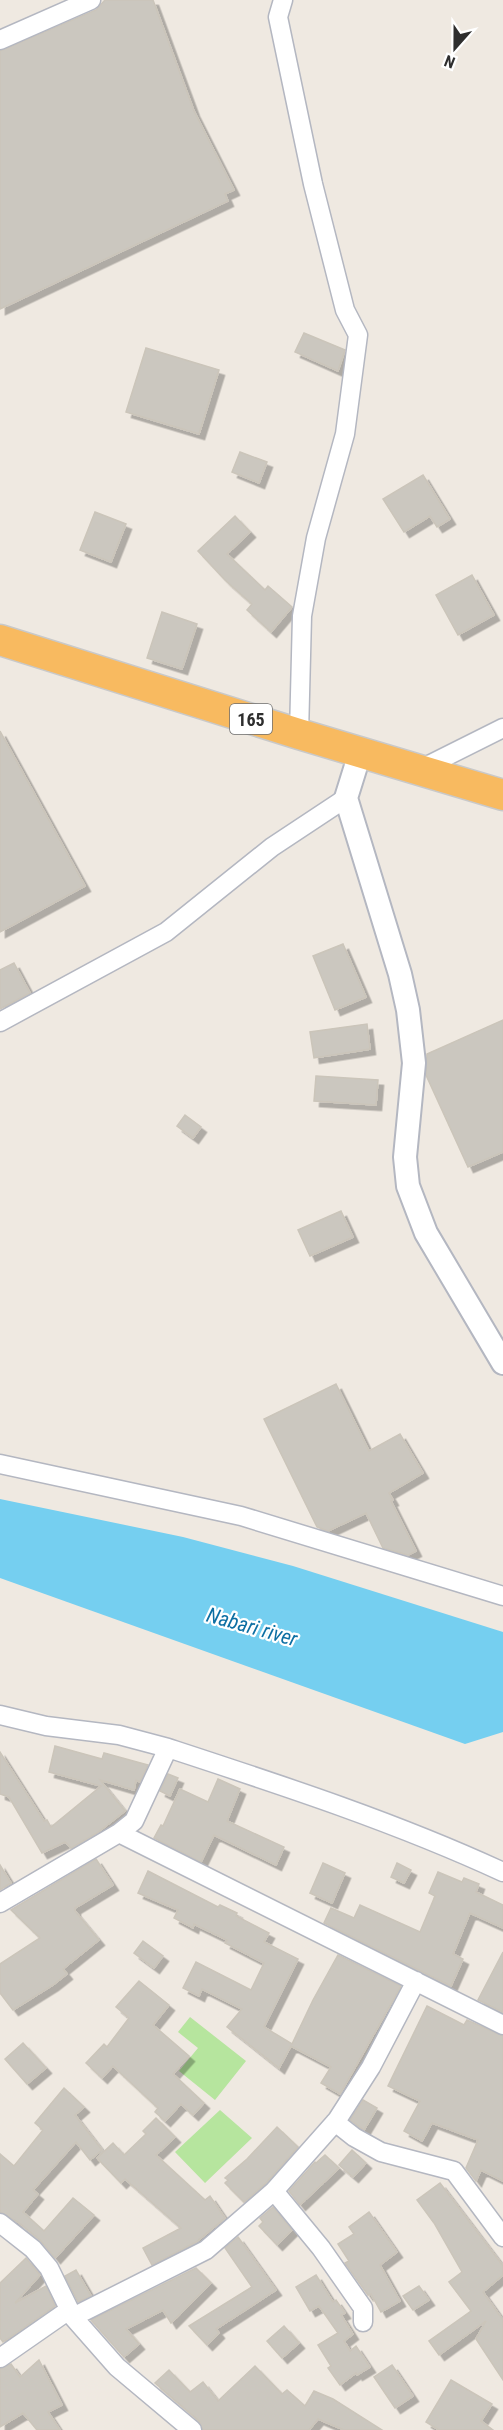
<svg xmlns="http://www.w3.org/2000/svg" width="503" height="2430" viewBox="0 0 503 2430" font-family="'Roboto Condensed',sans-serif">
<style>
.green{fill:#b6e59e}
.water{fill:#75cff0}
.building{fill:#cbc7bf;stroke:#cbc5ba;stroke-width:1.5;filter:url(#shadow)}
.lines{fill:none;stroke-linecap:round;stroke-linejoin:round}
.minor-casing{stroke:#b4b7c1;stroke-width:21}
.tertiary-casing{stroke:#b4b7c1;stroke-width:26}
.trunk-casing{stroke:#c9c9c9;stroke-width:33}
.minor{stroke:#fff;stroke-width:18}
.tertiary{stroke:#fff;stroke-width:22}
.trunk{stroke:#f8ba60;stroke-width:30}
.labels{text-anchor:middle;dominant-baseline:central;stroke-width:4.5;stroke-linejoin:round;paint-order:stroke}
.shield{fill:#fff;stroke:#6d6d6d;stroke-width:1.5}
.shield-label{font-size:18px;font-weight:bold;fill:#2e2e2e}
.water-label{font-size:21px;font-style:italic;fill:#0d6fa3;stroke:#fff}
</style>
<defs>
<filter id="shadow"><feDropShadow dx="5.5" dy="5.5" stdDeviation="0" flood-color="#0004"/></filter>
</defs>
<rect width="100%" height="100%" fill="#efe9e1"/>
<path class="green" d="M190,2017l56,44 -31,39 -36,-29 19,-23 -20,-16z
M220,2110l32,28 -47,45 -30,-31z"/>
<path class="water" d="M0,1499l183,38 110,29 210,66v100l-38,12 -465,-166z"/>
<path class="building" d="M105,0h48l41,111 40,79 -9,4 3,7 -228,108v-258l96,-41z
M304,333l41,17 -7,21 -43,-19z
M146,348l73,22 -20,64 -73,-22z
M240,452l27,10 -8,21 -27,-11z
M423,475l27,44 -13,8 -7,-11 -26,16 -21,-33z
M95,512l31,12 -15,38 -31,-12z
M235,516l15,16 -23,22 38,36 3,-4 24,21 -21,25 -24,-22 5,-6 -27,-24 -27,-29z
M472,575l22,40 -36,20 -22,-40z
M162,612l35,12 -15,45 -35,-11z
M0,731l85,155 -85,46z
M343,944l23,53 -31,13 -22,-54z
M14,963l16,30 -30,16v-39z
M503,1020v132l-35,15 -42,-92 1,-21z
M367,1024l3,25 -56,9 -4,-26z
M316,1076l62,4 -2,25 -62,-4z
M185,1115l16,12 -8,11 -16,-12z
M341,1211l12,26 -43,19 -12,-26z
M336,1384l33,67 31,-17 23,39 -34,20 4,7 -2,1 25,50 -8,4 -25,-7 -17,-35 -38,18 -11,-4 -53,-108z
M55,1746l47,13 2,-6 44,12 -8,17 -4,-2 -2,10 -34,-10 25,31 -28,22 -26,15 -6,-6 -23,11 -33,-56 -9,-3v-42l44,69 3,-1 4,7 50,-41 -52,-14z
M168,1774l10,4 -8,18 -10,-5z
M218,1779l22,10 -13,32 57,26 -8,18 -62,-30 -13,27 -47,-24 7,-13 2,1 17,-37 28,13z
M96,1859l17,26 -38,23v3l24,29 -36,29 4,5 -14,11 -40,25 -13,-17v-29l40,-26 -29,-28z
M323,1863l22,10 -13,30 -22,-10z
M397,1863l14,7 -7,13 -13,-6z
M0,1865l11,18 -11,7z
M148,1871l70,36 2,-2 17,8 -1,3 33,17 -5,9 34,17 -34,68 28,17 21,-44 25,-45 63,31 -61,108 -19,-11 10,-16 -40,-21 -12,22 -52,-41 15,-18 -40,-20 -3,7 -16,-8 13,-26 55,28 13,-27 -39,-20 2,-3 -33,-16 -1,4 -19,-10 4,-8 -40,-17z
M438,1872l24,10 2,-4 15,6 -3,8 27,13v23l-33,-15 -17,41 10,5 -12,27 -127,-63 7,-15 23,10 6,-13 60,27 15,-36 -6,-3z
M143,1941l20,15 -9,12 -20,-15z
M503,1952v60l-25,-12z
M139,1981l30,24 -16,20 36,31 -16,18 31,29 -11,12 -12,-11 -16,17 -10,-9 3,-4 -45,-42 -11,12 -16,-15 18,-19 3,3 22,-29 -13,-11z
M427,2006l37,19 3,-5 36,16v145l-22,-11 -5,11 -10,-13 12,-28 -46,-17 -10,18 -18,-10 16,-30 -32,-15z
M23,2043l23,25 -19,16 -22,-25z
M64,2088l20,19 -9,8 27,35 -12,10 -14,-18 -43,48 5,4 -15,18 21,19 29,-33 21,17 -39,43 -15,-18 -22,-18 -18,-10v-58l14,12 29,-36 -8,-7z
M363,2100l14,8 -13,22 -14,-10z
M156,2118l19,19 -19,18 49,45 5,-4 15,22 -29,24 -44,23 -9,-17 38,-20 -56,-49 -4,4 -24,-25 16,-15 11,12 22,-21 -3,-3z
M277,2127l21,20 -32,36 -22,19 -19,-19 3,-3 -3,-2 22,-19z
M352,2150l14,13 -13,14 -14,-12z
M325,2155l14,13 -39,37 -11,-14 26,-29 1,1z
M440,2183l63,83v9l-20,17 20,28v60l-27,-41 10,-18 -47,34 -10,-14 42,-30 -22,-29 13,-10 -28,-49 -17,-23z
M273,2207l19,23 -15,15 -18,-19 4,-4 -3,-4z
M369,2212l28,40 -17,13 20,36 -19,11 -10,-18 -3,1 -23,-32 4,-2 -11,-17 16,-10 -5,-7z
M238,2237l38,53 -60,39 3,4 -12,12 -18,-19 63,-39 -27,-39z
M26,2258l14,17 -25,28 31,-17 9,20 -52,36 -3,-4v-55z
M196,2268l15,15 -40,40 -8,-13 -37,19 13,15 -15,13 -33,-37z
M76,2270l15,26 -13,6 -13,-26z
M316,2275l17,27 3,-2 9,13 -4,2 12,19 -9,7 6,10 6,-5 14,21 -13,8 -1,-2 -16,12 -12,-17 3,-2 -13,-21 20,-12 -19,-27 -9,5 -14,-24z
M419,2286l10,14 -16,10 -10,-14z
M284,2326l15,17 -17,15 -15,-17z
M39,2360l23,45 -14,7 12,18h-23l-14,-17 -23,14v-58l11,-5 9,13z
M392,2365l21,31 -18,12 -21,-31z
M255,2366l27,28 5,-4 18,16 9,-15 19,8 49,31h-38l-26,-11 -9,11h-106l-4,-9 -44,-38 14,-13 21,22 13,-10 15,19z
M451,2380l41,24 -11,17 12,9h-54l-13,-8z"/>
<g class="lines">
<defs>
<path id="minor" d="M283,0l-5,17 35,167 32,126 13,25 -13,99 -29,104 -14,78 -3,118
M0,40l91,-40
M421,769l82,-41
M0,1022l166,-90 106,-85 74,-49
M0,1464l241,52 262,80
M0,1715l46,11 73,9 49,13
M119,1833l384,192
M0,1903l119,-70 15,-12 34,-73c113,37 227,74 335,124
M335,2122l19,15 27,15 73,19 49,66
M274,2191l47,57 42,60v14
M0,2223l33,26 16,19 24,49 44,50 75,63
M73,2317l133,-67 68,-59 63,-71 34,-53 45,-86
M0,2358l69,-48"/>
<path id="tertiary" d="M360,753l-14,45 54,176 8,36 6,53 -9,94 3,29 18,47 77,130"/>
<path id="trunk" d="M0,640l299,94 204,61"/>
</defs>
<use href="#minor" class="minor-casing"/>
<use href="#tertiary" class="tertiary-casing"/>
<use href="#trunk" class="trunk-casing"/>
<use href="#minor" class="minor"/>
<use href="#tertiary" class="tertiary"/>
<use href="#trunk" class="trunk"/>
</g>
<g class="labels">
<rect class="shield" x="230" y="704" width="42" height="30" rx="4.5"/>
<g class="shield-label">
<text x="251" y="719">165</text>
</g>
<g class="water-label">
<text transform="translate(252 1627) rotate(16)">Nabari river</text>
</g>
</g>
<g transform="translate(455 48) rotate(201)" stroke="#ffffff" stroke-width="4.5" paint-order="stroke">
<path d="M0-4.5L10 22L0 15L-10 22Z" fill="#2e2e2e"/>
<text y="-9" font-size="16" font-weight="bold" text-anchor="middle" fill="#2e2e2e">N</text>
</g>
</svg>
